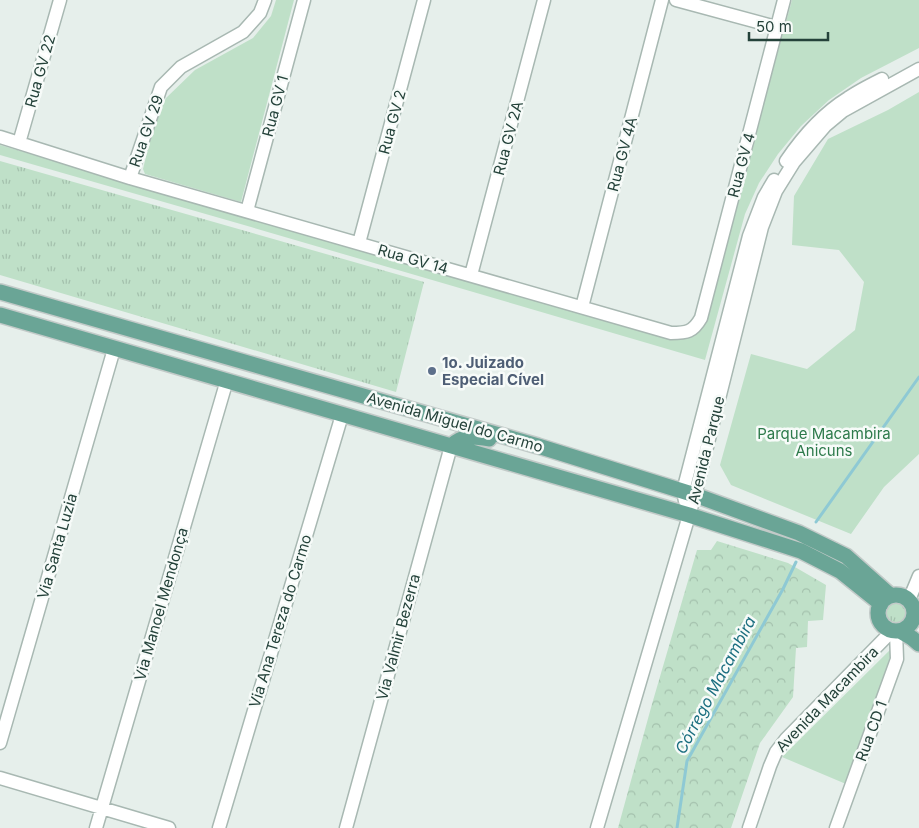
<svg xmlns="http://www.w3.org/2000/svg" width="919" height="828" viewBox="0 0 919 828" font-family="Inter,sans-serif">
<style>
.grass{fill:url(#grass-tufts)}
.forest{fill:url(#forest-crowns)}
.park{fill:#bfe0c8}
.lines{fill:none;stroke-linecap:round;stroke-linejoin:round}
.stream{stroke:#8ec9d4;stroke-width:3}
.minor-casing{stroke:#a8b8b2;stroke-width:15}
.major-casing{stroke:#c2cac8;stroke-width:18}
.minor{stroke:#fff;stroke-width:12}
.major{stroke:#6aa596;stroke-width:15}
.service-dot{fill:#5c6f8a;stroke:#f7fbf9;stroke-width:2}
.labels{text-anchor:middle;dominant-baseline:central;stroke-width:5;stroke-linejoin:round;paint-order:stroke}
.street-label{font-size:15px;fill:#24423a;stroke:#f7fbf9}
.service-label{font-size:15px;font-weight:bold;fill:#4e5e75;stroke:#f7fbf9;text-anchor:start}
.park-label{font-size:15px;fill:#2d7a4b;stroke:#f7fbf9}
.water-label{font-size:16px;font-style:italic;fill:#1c6f80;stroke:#f7fbf9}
</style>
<defs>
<pattern id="grass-tufts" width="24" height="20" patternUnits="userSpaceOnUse" patternTransform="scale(1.25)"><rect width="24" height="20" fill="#bfe0c8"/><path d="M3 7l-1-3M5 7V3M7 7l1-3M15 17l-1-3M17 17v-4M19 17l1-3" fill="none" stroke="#a4c1ad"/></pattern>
<pattern id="forest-crowns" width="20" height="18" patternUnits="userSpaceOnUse" patternTransform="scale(1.25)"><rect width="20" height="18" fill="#bfe0c8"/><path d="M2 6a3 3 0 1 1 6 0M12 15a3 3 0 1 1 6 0" fill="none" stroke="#a4c1ad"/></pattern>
</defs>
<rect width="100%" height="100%" fill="#e6efeb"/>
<path class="grass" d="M0,161l424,121 -28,110 -396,-117z
M884 613a13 13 0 1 1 26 0a13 13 0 1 1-26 0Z"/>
<path class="forest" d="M717,541l71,22 38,22 -3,35 -15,1 -1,26 -11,1 -3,49 -33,46 -29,85h-113l34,-124 45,-154h14z"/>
<path class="park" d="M276,0h18l-53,202 -96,-28 -2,-5 11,-45 12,-26 29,-28 58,-32 18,-22z
M792,0h127v48l-58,30 -32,22 -28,26 -23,28 -19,29 -14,31 -40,146 -454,-133 -251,-72v-10l670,194 7,1 12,-3 45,-125z
M919,92v362l-35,33 -33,47 -120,-49 -11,-20 31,-111 56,15 48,-39 9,-48 -25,-32 -47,-5 2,-49 34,-57 60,-29z
M894,646l-48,138 -64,-27z"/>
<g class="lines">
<path class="stream" d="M816,522l103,-145
M677,828l10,-67 96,-172 13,-27"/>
<defs>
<path id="minor" d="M676,0l100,27
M0,137l130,41 541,155c16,0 22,-1 30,-15l83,-318
M19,143l41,-143
M786,161c17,-25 36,-47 62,-63 10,-7 22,-13 34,-19
M130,178l31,-91 20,-20 62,-35 17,-19 5,-13
M247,211l57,-211
M359,243l65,-243
M471,275l73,-275
M582,307l80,-307
M685,501l-2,-10 66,-255 15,-39 10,-17
M909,600l10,-24
M914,611l5,1
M0,743l114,-394
M0,778l169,50
M96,828l131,-448
M219,828l123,-413
M346,828l105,-382
M597,828l98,-333 67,-268 14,-36 18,-29 31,-36 18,-15 76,-42
M749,828l21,-62 6,-14 10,-13 106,-108
M836,828l61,-169 -1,-27"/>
<path id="major" d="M0,292l538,154 157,49 104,38 47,23 45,40
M0,315l689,200 112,36 39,20 41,33
M451,446c12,-11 22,-10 38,-7
M878 613a18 18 0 1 1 36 0a18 18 0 1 1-36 0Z
M900,631l12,7 7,6"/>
</defs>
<use href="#minor" class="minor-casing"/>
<use href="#major" class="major-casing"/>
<use href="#minor" class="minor"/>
<use href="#major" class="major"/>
</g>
<circle class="service-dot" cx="432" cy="371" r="5"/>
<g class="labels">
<g class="street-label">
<text transform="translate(40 71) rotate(-74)">Rua GV 22</text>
<text transform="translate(275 106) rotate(-75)">Rua GV 1</text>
<text transform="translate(392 122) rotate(-75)">Rua GV 2</text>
<text transform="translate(146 131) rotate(-71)">Rua GV 29</text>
<text transform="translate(508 138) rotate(-75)">Rua GV 2A</text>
<text transform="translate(622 154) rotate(-75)">Rua GV 4A</text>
<text transform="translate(741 165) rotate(-75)">Rua GV 4</text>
<text transform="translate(413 259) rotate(16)">Rua GV 14</text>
<text transform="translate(455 422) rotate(16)">Avenida Miguel do Carmo</text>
<text transform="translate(706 450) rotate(-76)">Avenida Parque</text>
<text transform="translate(57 546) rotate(-74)">Via Santa Luzia</text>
<text transform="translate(161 604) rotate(-74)">Via Manoel Mendonça</text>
<text transform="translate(280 621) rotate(-73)">Via Ana Tereza do Carmo</text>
<text transform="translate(398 637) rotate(-75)">Via Valmir Bezerra</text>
<text transform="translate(827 699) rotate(-46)">Avenida Macambira</text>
<text transform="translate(871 731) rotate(-70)">Rua CD 1</text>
</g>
<g class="service-label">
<text x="442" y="362">1o. Juizado<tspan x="442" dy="17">Especial Cível</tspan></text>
</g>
<g class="park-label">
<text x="824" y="433">Parque Macambira<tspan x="824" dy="17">Anicuns</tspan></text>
</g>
<g class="water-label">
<text transform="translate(715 685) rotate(-62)">Córrego Macambira</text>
</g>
</g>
<path d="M749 32v8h79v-8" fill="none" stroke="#24423a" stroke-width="2.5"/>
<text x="756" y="32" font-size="15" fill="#24423a" stroke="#f7fbf9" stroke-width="4" paint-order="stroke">50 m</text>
</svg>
